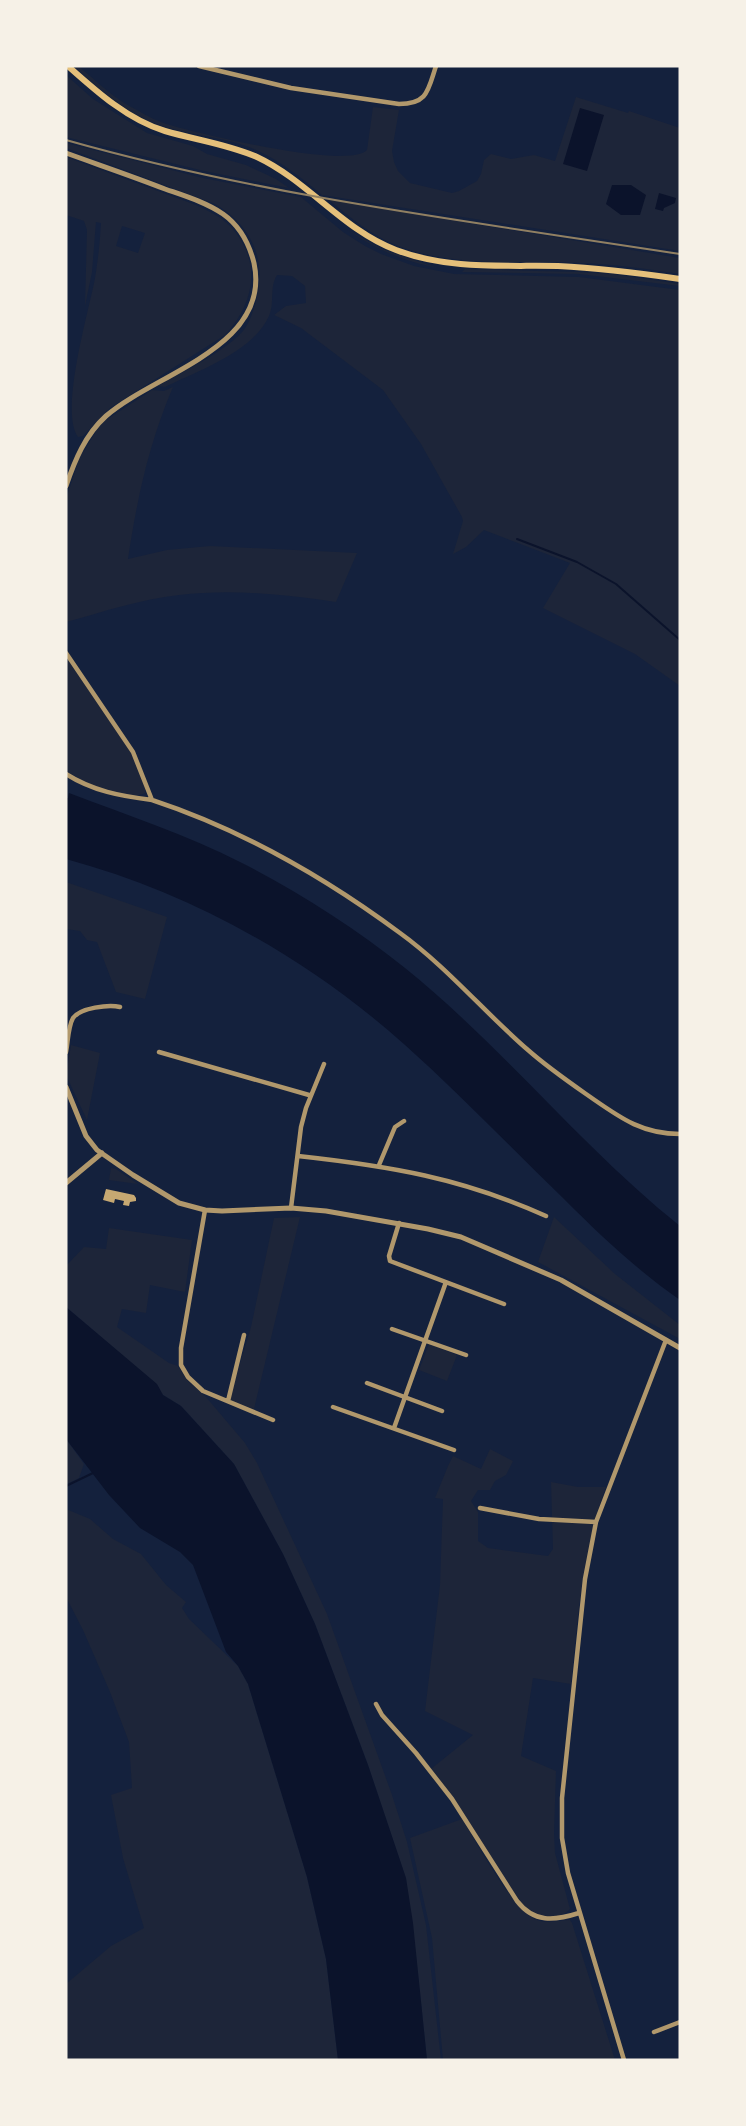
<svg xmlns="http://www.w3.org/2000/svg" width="746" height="2126" viewBox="0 0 746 2126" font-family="'Noto Sans',sans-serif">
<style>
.green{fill:#1d2539;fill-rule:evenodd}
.water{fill:#0b132b}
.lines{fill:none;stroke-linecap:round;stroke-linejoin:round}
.stream{stroke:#0b132b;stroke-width:2}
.building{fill:#c6a872}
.minor{stroke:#b1986c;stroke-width:4.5}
.tertiary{stroke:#b1986c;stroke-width:5}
.secondary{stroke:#e5c07b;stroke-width:6}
.rail{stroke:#918062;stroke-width:2}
</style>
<rect width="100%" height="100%" fill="#14213d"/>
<path class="green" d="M74,66h4c19,15 37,34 59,44 10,6 22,12 33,15 31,9 178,45 197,25l6,-43 26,3 -7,41 2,11 4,9 12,12 42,10 7,-2 18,-10 4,-7 3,-14 7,-6 20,5 23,-4 21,6 21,-64 52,16 1,-2 51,17v123l-358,-56c-23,-19 -45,-37 -73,-48 -30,-11 -63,-12 -93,-23 -30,-12 -59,-36 -82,-58z
M66,75l27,24 54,34 46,13 14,8 39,11 30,14 13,9 -85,-17 -138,-34z
M66,143l137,35 98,19 42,35 22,14 16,8 33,12 40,8 125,3 101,13v396l-45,-32 -92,-46 27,-45 -86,-33 -18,17 -13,7 10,-33 -1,-4 -41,-73 -38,-54 -82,-62 -27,-13 12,-9 20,-3 -1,-17 -13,-10 -15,-1c-8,13 -2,28 -8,41 -16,36 -71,55 -104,71l-7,-1c24,-14 68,-35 85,-55 7,-9 10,-19 13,-30 11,-42 -4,-75 -41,-97l-149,-56z
M66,157l130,48c12,6 26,12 35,22 32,35 23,77 -6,108l-115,73 -27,28 -5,1c-19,-26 11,-126 17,-159 3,-18 5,-36 6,-55l-5,-1 -4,50 -7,34 2,-76 -3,-9 -18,-6zM122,226l23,7 -7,20 -22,-7z
M329,200l351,58v16c-33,-5 -67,-10 -100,-11 -61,-3 -124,5 -182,-17 -26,-10 -48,-29 -69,-46z
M346,229l36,20 56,19c-38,-8 -60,-18 -92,-39z
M465,269l114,3 34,2 67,10v2l-101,-12 -117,-2z
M173,387c-24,56 -36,112 -45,172l39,-9 43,-4 147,7 -21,49c-52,-8 -105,-13 -157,-7 -38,4 -76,17 -113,27v-123l13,-40 19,-31 8,-8 46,-30 12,1z
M66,656c17,25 84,112 79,137 -22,10 -60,-11 -79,-22z
M66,882l101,35 -22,82 -29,-7 -19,-50 -10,-2 -7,-9 -14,-2z
M71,1045l29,8 -13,67 -21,-45z
M111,1168l5,1 22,15 -29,-4z
M300,1217l-46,192 -25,-9 22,-73 23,-109z
M554,1217l61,57 65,51v14l-142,-77z
M109,1228l83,12 -7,52 -35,-7 -4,28 -24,-4 -5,18 52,36 9,3 9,14 19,17 39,46 12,20 70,151 65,181 15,47 19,83 15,135h-14l-8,-77 -13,-104 -38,-114 -53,-141 -32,-70 -49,-90 -53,-58 -18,-11 -7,-11 -90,-77v-41l18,-19 22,2z
M429,1344l28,11 -10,26 -28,-11z
M66,1439l18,25 -5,14 -10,5 -3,-1z
M490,1449l23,12 -7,14 -11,6 -5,9h-12l-7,11 7,11v29l10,7 60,8 5,-7 -2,-67 27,5h28c-24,63 -28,130 -35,197l-38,-6 -12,78 35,15 -2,62 1,20 15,56c-8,9 -25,11 -36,5 -6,-3 -11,-9 -15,-13l-88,-132 42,-34 -48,-24 15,-126 3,-86 -8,-1 13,-32 5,-10 28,13z
M66,1509l24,10 23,20 28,15 25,31 20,17 -4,6 7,11 49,47 10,18 59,193 19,82 12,101h-272v-76l45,-38 33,-18 -21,-70 -12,-63 21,-7 -3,-46 -19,-50 -27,-62 -17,-33z
M462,1819c15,24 51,92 75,101 11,4 21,0 33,0l2,3 43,137h-172l-11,-122 -22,-100z"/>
<path class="water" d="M580,108l24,7 -17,56 -24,-7z
M612,185h19l15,10 -6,20h-19l-15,-11z
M659,193l17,5 -1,5 -11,5 -1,3 -8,-2z
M69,793c58,22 118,42 173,70 57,29 113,65 163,105 98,79 177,180 275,258v74c-42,-29 -80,-65 -116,-101 -53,-51 -104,-105 -159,-154 -97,-87 -214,-152 -339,-186v-61h2z
M66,1307l91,77 6,11 18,11 53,58 49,90 32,70 53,141 38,113 7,45 14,137h-89l-12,-101 -19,-82 -59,-193 -10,-18 -12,-14 -33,-87 -13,-13 -40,-24 -31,-33 -43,-56z"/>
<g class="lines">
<path class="stream" d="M517,539l60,23 39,22 64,56
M66,1486l27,-13"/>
</g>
<path class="building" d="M106,1189l28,6 2,3v3l-6,1 -1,4 -6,-1 1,-4 -9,-2 -1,4 -11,-3z"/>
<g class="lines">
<path class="minor" d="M199,66l92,22 108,16c29,0 29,-14 37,-38
M66,653l67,99 19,48c91,30 171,76 248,133 47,34 84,79 128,117 18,16 38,30 58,44 32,22 54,40 94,40
M66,774c27,17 54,22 86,26
M66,1052c2,-10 2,-25 7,-34 7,-10 36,-14 47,-11
M159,1052l150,43
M298,1156c91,10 164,22 248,60
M379,1165l16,-38 9,-6
M291,1208l10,-81 5,-19 18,-44
M205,1210l-24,138v17l7,12 15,14 70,29
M399,1223l-10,33 1,5 114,43
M392,1329l74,26
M367,1383l75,28
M228,1401l16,-66
M333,1407l121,43
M394,1428l52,-146
M480,1508l59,11 57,3
M376,1704l6,11 34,38 36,46 65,102c17,22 37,20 62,12
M654,2032l26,-10
M624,2060l-56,-187 -6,-35v-40l23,-219 11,-57 70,-182"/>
<path class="tertiary" d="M66,153c33,12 66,23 99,36 20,7 40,13 58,25 17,12 26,29 31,49 18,84 -99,110 -148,153 -21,19 -31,44 -40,70
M66,1087l20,49 11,14 36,25 46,28 26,7 17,1 69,-3 35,3 102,18 33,8 100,43 119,68
M66,1183l36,-30"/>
<path class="secondary" d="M68,66c28,25 60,54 97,65 31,9 62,13 92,26 51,24 86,73 139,93 53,20 107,15 162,16 41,2 81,7 122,13"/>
<path class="rail" d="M66,140c200,57 409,82 614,114"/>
</g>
<rect width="746" height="2126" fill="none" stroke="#f6f1e7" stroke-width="135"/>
</svg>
